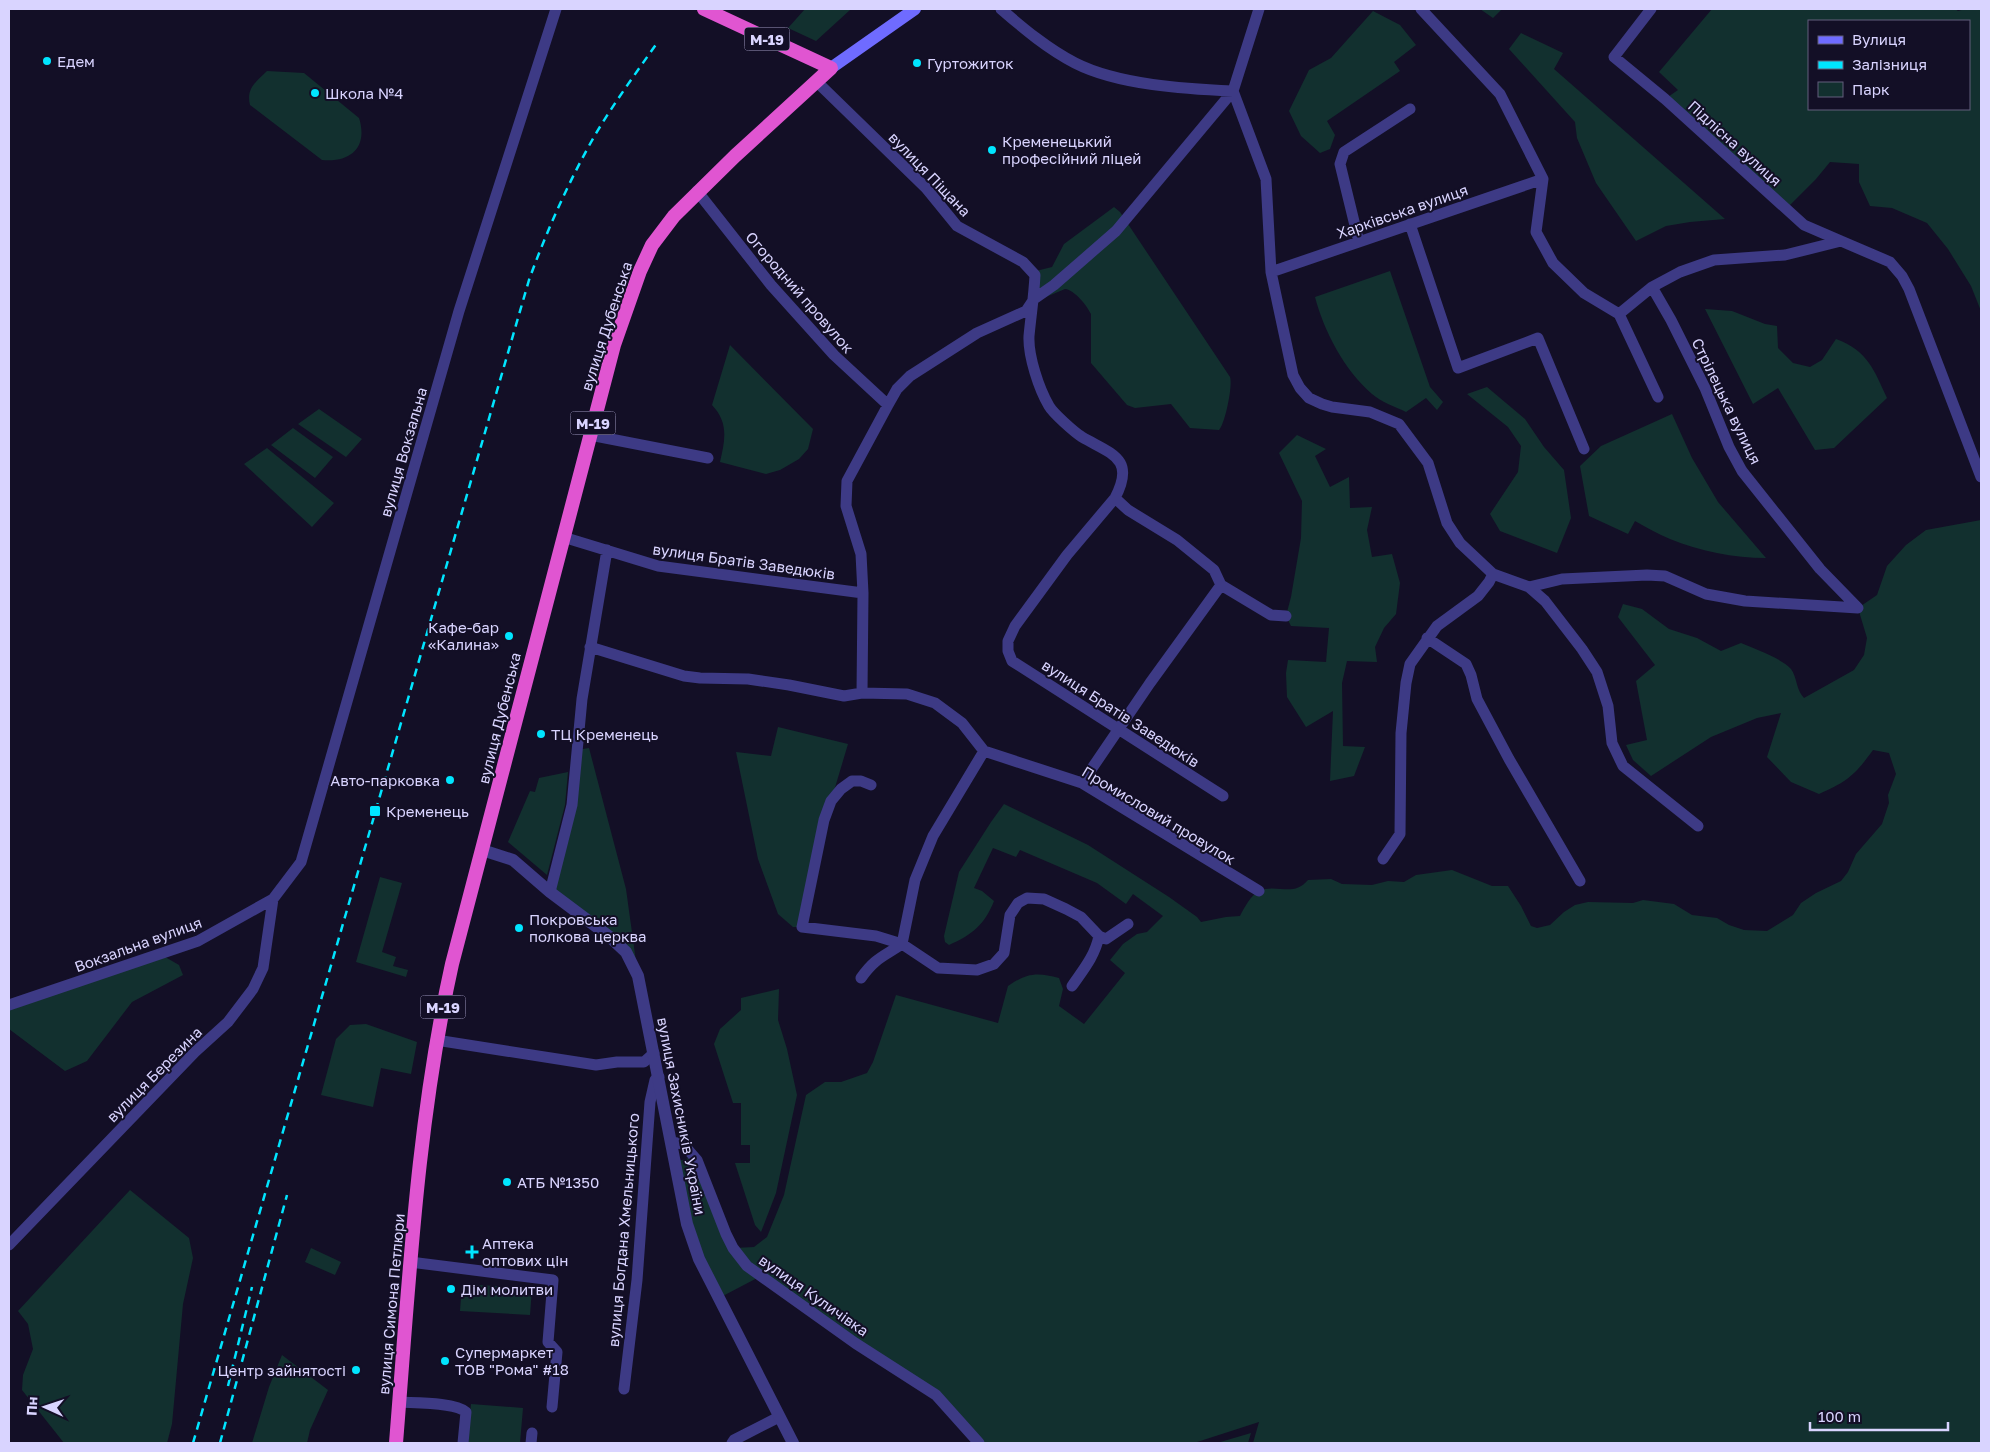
<svg xmlns="http://www.w3.org/2000/svg" width="1990" height="1452" viewBox="0 0 1990 1452" font-family="'Golos Text',sans-serif">
<style>
.green{fill:#12302f;fill-rule:evenodd}
.lines{fill:none;stroke-linecap:round;stroke-linejoin:round}
.minor{stroke:#3d3a85;stroke-width:11}
.tertiary{stroke:#3d3a85;stroke-width:12}
.secondary{stroke:#6f6bff;stroke-width:12}
.trunk{stroke:#e055d1;stroke-width:14}
.rail{stroke:#00e5ff;stroke-width:2.5;stroke-dasharray:8 6;stroke-linecap:butt}
.poi-dot{fill:#00e5ff;stroke:#130f26;stroke-width:2}
.labels{text-anchor:middle;dominant-baseline:central;stroke-width:4;stroke-linejoin:round;paint-order:stroke}
.shield{fill:#130f26;stroke:#9e99be;stroke-width:1}
.shield-label{font-size:14px;font-weight:bold;fill:#d9d4ff}
.poi-label{font-size:15px;fill:#d9d4ff;stroke:#130f26;text-anchor:start}
.street-label{font-size:15px;fill:#d9d4ff;stroke:#130f26}
</style>
<rect width="100%" height="100%" fill="#130f26"/>
<path class="green" d="M805,9h44l1,1 -34,31 -28,-13z
M1480,9h22l-9,9z
M1712,9h243l3,2 7,-2h16v302l-10,-25 -23,-37 -21,-26 -35,-15 -22,-2 -11,-24v-18l-29,-2 -14,17 -28,28 -123,-108 13,-9 -19,-18zM1809,21h160v88h-160z
M1373,11l27,14 16,20 -22,17 6,9 -73,50 8,14 -5,14 -10,4 -19,-17 -12,-25 20,-41 22,-12z
M1521,33l42,20 -9,16 171,150 -35,3 -24,4 -30,15 -40,-58 -19,-45 -2,-16 -66,-73z
M267,71l37,2 55,45c9,28 -7,45 -37,42l-72,-55c-4,-17 6,-23 17,-34z
M1114,207l6,5 110,165c3,8 -5,47 -11,53l-29,-2 -19,-24 -36,4 -8,-3 -36,-42v-49c-4,-8 -16,-24 -26,-25l-31,13 2,-31 16,-4 12,-23z
M1390,271l40,116 13,15 -6,8 -11,-12 -20,14c-10,-5 -25,-10 -34,-18 -28,-24 -48,-63 -57,-97z
M1705,309l27,2 33,13 12,2 1,22 15,15 17,4 12,-7 14,-21c32,12 38,31 51,59l-53,50 -19,2 -37,-62 -25,16z
M730,345l83,84 -5,20 -9,10 -19,11 -14,4 -46,-12c5,-22 9,-39 -8,-57z
M1487,387l38,32 19,28 20,23 7,48 -14,35 -57,-22 -10,-17 28,-42 3,-26 -13,-19 -41,-33z
M319,409l43,30 -16,18 -48,-33z
M1672,414l20,44 26,44 48,56c-32,0 -67,-7 -96,-19 -12,-5 -24,-12 -35,-18l-7,13 -39,-18 -9,-50 21,-20z
M293,428l40,29 -18,21 -44,-33z
M1297,435l29,14 -11,7 15,31 19,-10 1,31 22,-1 -5,23 5,27 20,-3 8,29 -4,31 -12,14 -9,19 2,15 -30,-1 -5,22 1,63 22,1 -11,29 -24,5 3,-70 -27,16 -19,-30 -1,-24 2,-13 38,2 3,-34 -38,-2 -5,-10 5,-19 10,-59 1,-37 -23,-48z
M267,448l67,55 -22,24 -68,-63z
M1981,520v923h-728l6,-21 -65,21h-215l-43,-48 -175,-119 -42,22 -20,-39 -24,-97 14,-4 8,2 38,88 19,-1 13,-10 17,-42 22,-100 19,-13h16l26,-9 6,-11 23,-67 102,28 10,-37c19,-13 29,-14 51,-8l4,11 -4,17 25,18 41,-51 -15,-13 13,-16 14,-10 10,-2 16,-16 -30,-22 -7,10 -29,-21 -77,-33 -4,7 -23,-9 -19,40 8,3 12,10c-9,23 -22,34 -45,44l-4,-3 -1,-6 15,-64 32,-50 13,-18 84,41 81,52 28,20 4,5 25,-5 14,-1c4,-8 11,-21 19,-25 18,-8 34,7 49,-11l23,-1 11,5 30,1 16,-4 16,1 12,-7 36,-5 40,16h16l13,20 10,20 6,2 13,-3 14,-13 11,-7 13,-3 45,1 10,-3 31,4 18,11 25,3 12,7 15,5 23,1 26,-16 8,-12 15,-10 25,-12 7,-9 8,-18 26,-30 7,-21 -1,-8 8,-21 -7,-21 -16,-3c-19,26 -25,31 -54,44l-28,-12 -24,-25 14,-44 -24,5 -46,19 -60,39 -18,-16 -7,-15 21,-5 -11,-59 19,-16 -37,-48 5,-13 19,5 27,20 28,9 24,13 20,-8c12,5 42,16 50,26 6,8 5,21 13,29l50,-28 10,-15 3,-17 -9,-30 19,-13 10,-29 19,-21 20,-15z
M778,727l70,17 -17,57 -29,126h-9l-15,-13 -20,-55 -22,-107 35,4z
M589,748l37,141 12,87 -12,-24 -76,-60 27,-142z
M568,772l-3,33 -18,70 -39,-33 22,-51 5,1 4,-14z
M380,877l22,6 -20,69 14,5 -3,9 15,4 -2,7 -50,-15z
M160,954l19,11 4,10 -51,27 -45,59 -22,10 -56,-42v-24z
M779,989l-1,31 9,29 10,46 -21,98 -15,39 -6,-7 -20,-62h15v-18h-9v-42h-8l-19,-59 6,-15 21,-19v-12z
M366,1024l51,18 -6,32 -30,-6 -8,39 -52,-12 15,-56 14,-14z
M130,1190l59,48 4,20 -10,46 -11,120 -5,19h-103l-42,-53 1,-15 10,-26 -5,-25 -10,-13z
M311,1248l30,14 -6,13 -30,-13z
M462,1284l70,4 -2,27 -70,-4z
M282,1355l46,35 -18,40 -3,13h-55l17,-56z
M471,1404l52,4 -3,35h-53z
M1251,1433l-3,10h-31z"/>
<g class="lines">
<path class="minor" d="M1001,9c23,20 47,40 74,54 43,22 111,26 158,28l33,88 5,93 22,103 7,13 9,10 13,6 10,3 38,5 29,12 29,39 19,60 13,20 33,31 36,13 16,14 37,48 15,23 11,34 4,37 11,23 75,60
M1421,9l79,85 43,85 -7,53 17,31 31,30 35,21 39,83
M1651,9l-37,48 51,42 139,126 37,16
M816,81l110,107 31,38 66,36 12,13c-1,21 -4,40 -6,61 -1,20 10,53 20,70 4,7 25,26 33,31 29,17 54,21 33,61l13,12 49,30 37,30 7,15 50,30 15,1
M697,191l74,94 63,70 54,50
M1410,224l48,144 80,-30 46,111
M1359,242l-19,-78 4,-12 66,-43
M1271,272l272,-93
M1619,314l33,-27 28,-15 34,-12 71,-5 56,-14 49,21 12,14 7,13 72,188
M590,435l118,23
M1115,498l-48,57 -52,71 -7,15v10l4,10 211,135
M563,537l95,29 205,27
M1529,587l33,-8 85,-4 18,1 41,18 39,7 113,7 -38,-39 -78,-98 -13,-24 -24,-59 -34,-68 -19,-33
M1427,638l39,26 5,11 6,24 32,60 71,122
M590,647l94,29 16,2 48,1 41,6 55,11 18,-3 45,1 28,9 27,20 22,28 98,32 177,108
M862,693l1,-100 -2,-39 -15,-48 1,-25 41,-76 9,-16 13,-13 67,-43 49,-22 8,-12 20,-14 62,-54 117,-140 26,-82
M1082,783l68,-100 71,-98
M871,785l-10,-4h-9l-11,8 -10,12 -7,19 -22,107 74,9 26,8 36,24 39,2 17,-6 10,-11 6,-38 8,-12 9,-5 17,1 22,10 15,8 18,19c-4,20 -16,34 -27,50
M1383,859l17,-25 1,-101 5,-50 4,-19 27,-38 41,-30 11,-14 4,-8
M550,892l22,-87 10,-106 25,-149
M1099,936l7,3 22,-15
M902,944l13,-64 18,-44 51,-85
M861,978c14,-20 22,-21 41,-34
M9,1005l189,-64 75,-42
M436,1040l160,25 21,-3h27l10,-9
M671,1142l12,2 14,16 29,74 7,14 14,18 108,77 81,52 43,48
M9,1245l186,-193 33,-30 25,-33 10,-21 10,-69 28,-37 158,-551 97,-302
M410,1262l143,18 -5,62 9,10 -5,55
M624,1389l13,-109 13,-178 5,-22 4,-3
M399,1402c15,1 56,0 67,10l-3,31
M531,1443l1,-10
M732,1443l2,-3 45,-23"/>
<path class="tertiary" d="M482,850l31,10 37,32 60,45 16,15 12,24 49,248 12,35 94,184"/>
<path class="secondary" d="M831,68l84,-59"/>
<path class="trunk" d="M396,1443c13,-160 21,-322 56,-479l162,-619 26,-74 12,-26 22,-29 61,-60 96,-88 -127,-59"/>
<path class="rail" d="M228,1386l24,-99
M193,1443l336,-1163c18,-50 40,-99 66,-145 19,-32 41,-62 62,-92
M220,1443l67,-248"/>
</g>
<g class="poi-dot">
<circle cx="47" cy="61" r="5"/>
<circle cx="917" cy="63" r="5"/>
<circle cx="315" cy="93" r="5"/>
<circle cx="992" cy="150" r="5"/>
<circle cx="509" cy="636" r="5"/>
<circle cx="541" cy="734" r="5"/>
<circle cx="450" cy="780" r="5"/>
<rect x="369" y="805" width="12" height="12" rx="2.5"/>
<circle cx="519" cy="928" r="5"/>
<circle cx="507" cy="1182" r="5"/>
<path d="M469.5 1244.5h5v5h5v5h-5v5h-5v-5h-5v-5h5z"/>
<circle cx="451" cy="1289" r="5"/>
<circle cx="445" cy="1361" r="5"/>
<circle cx="356" cy="1370" r="5"/>
</g>
<g class="labels">
<g class="shield">
<rect x="744.5" y="27.5" width="45" height="23" rx="4"/>
<rect x="570.5" y="411.5" width="45" height="23" rx="4"/>
<rect x="420.5" y="995.5" width="45" height="23" rx="4"/>
</g>
<g class="shield-label">
<text x="767" y="39">М-19</text>
<text x="593" y="423">М-19</text>
<text x="443" y="1007">М-19</text>
</g>
<g class="poi-label">
<text x="57" y="61">Едем</text>
<text x="927" y="63">Гуртожиток</text>
<text x="325" y="93">Школа №4</text>
<text x="1002" y="141">Кременецький<tspan x="1002" dy="17">професійний ліцей</tspan></text>
<text x="499" y="627" text-anchor="end">Кафе-бар<tspan x="499" dy="17">«Калина»</tspan></text>
<text x="551" y="734">ТЦ Кременець</text>
<text x="440" y="780" text-anchor="end">Авто-парковка</text>
<text x="386" y="811">Кременець</text>
<text x="529" y="919">Покровська<tspan x="529" dy="17">полкова церква</tspan></text>
<text x="517" y="1182">АТБ №1350</text>
<text x="482" y="1243">Аптека<tspan x="482" dy="17">оптових цін</tspan></text>
<text x="461" y="1289">Дім молитви</text>
<text x="455" y="1352">Супермаркет<tspan x="455" dy="17">ТОВ "Рома" #18</tspan></text>
<text x="346" y="1370" text-anchor="end">Центр зайнятості</text>
</g>
<g class="street-label">
<text transform="translate(1735 143) rotate(42)">Підлісна вулиця</text>
<text transform="translate(930 174) rotate(46)">вулиця Піщана</text>
<text transform="translate(1402 211) rotate(-19)">Харківська вулиця</text>
<text transform="translate(800 292) rotate(49)">Огородний провулок</text>
<text transform="translate(606 326) rotate(-72)">вулиця Дубенська</text>
<text transform="translate(1727 401) rotate(64)">Стрілецька вулиця</text>
<text transform="translate(403 452) rotate(-74)">вулиця Вокзальна</text>
<text transform="translate(744 561) rotate(8)">вулиця Братів Заведюків</text>
<text transform="translate(1121 713) rotate(33)">вулиця Братів Заведюків</text>
<text transform="translate(499 718) rotate(-76)">вулиця Дубенська</text>
<text transform="translate(1159 815) rotate(31)">Промисловий провулок</text>
<text transform="translate(138 944) rotate(-20)">Вокзальна вулиця</text>
<text transform="translate(154 1074) rotate(-45)">вулиця Березина</text>
<text transform="translate(682 1116) rotate(79)">вулиця Захисників України</text>
<text transform="translate(623 1230) rotate(-85)">вулиця Богдана Хмельницького</text>
<text transform="translate(814 1295) rotate(35)">вулиця Куличівка</text>
<text transform="translate(391 1304) rotate(-85)">вулиця Симона Петлюри</text>
</g>
</g>
<rect width="1990" height="1452" fill="none" stroke="#d9d4ff" stroke-width="20"/>
<rect x="1808" y="20" width="162" height="90" fill="#130f26" stroke="#625e7d"/>
<rect x="1818" y="36" width="25" height="8" fill="#6f6bff" stroke="#625e7d"/>
<text x="1852" y="45" font-size="15" fill="#d9d4ff">Вулиця</text>
<rect x="1818" y="61" width="25" height="8" fill="#00e5ff" stroke="#625e7d"/>
<text x="1852" y="70" font-size="15" fill="#d9d4ff">Залізниця</text>
<rect x="1818" y="82" width="25" height="15" fill="#12302f" stroke="#625e7d"/>
<text x="1852" y="95" font-size="15" fill="#d9d4ff">Парк</text>
<g transform="translate(45 1407) rotate(273)" stroke="#130f26" stroke-width="4" paint-order="stroke">
<path d="M0-4L9 19L0 12L-9 19Z" fill="#d9d4ff"/>
<text y="-8" font-size="14" font-weight="bold" text-anchor="middle" fill="#d9d4ff">Пн</text>
</g>
<path d="M1810 1422v8h138v-8" fill="none" stroke="#d9d4ff" stroke-width="2.5"/>
<text x="1818" y="1422" font-size="15" fill="#d9d4ff" stroke="#130f26" stroke-width="4" paint-order="stroke">100 m</text>
</svg>
